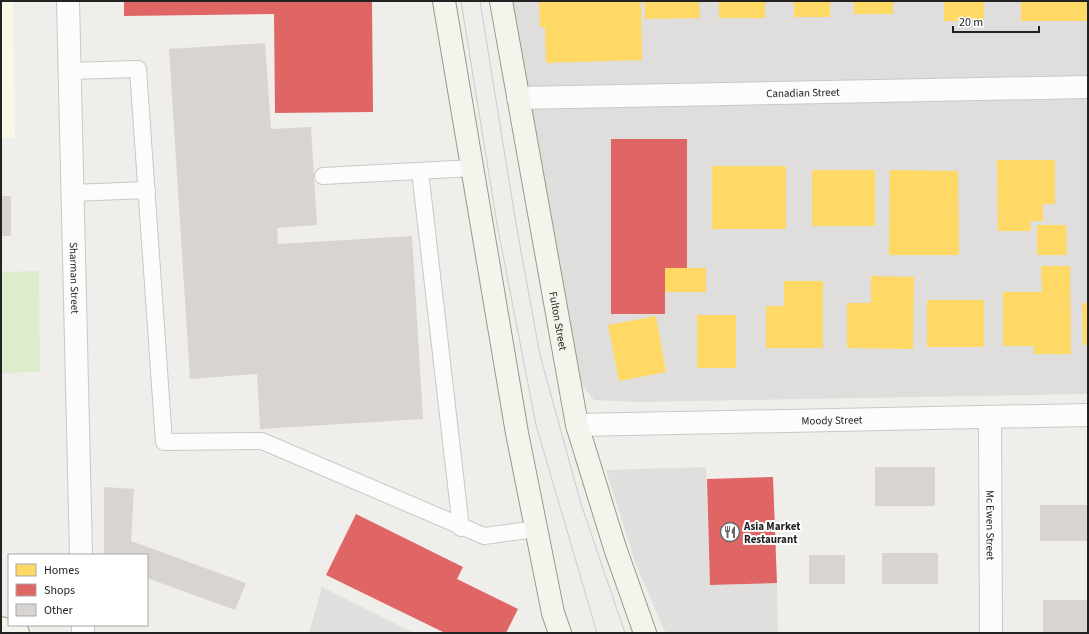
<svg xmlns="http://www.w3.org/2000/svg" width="1089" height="634" viewBox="0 0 1089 634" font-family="'Source Sans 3',sans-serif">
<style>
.residential{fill:#dfdedc}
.education{fill:#f8f7e8}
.grass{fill:#ddeccb}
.parking{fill:#e0dfde}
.homes{fill:#ffd966}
.shops{fill:#e06666}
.building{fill:#d7d4d2}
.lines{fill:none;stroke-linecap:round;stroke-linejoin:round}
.lane-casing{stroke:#c9c8c7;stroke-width:18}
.street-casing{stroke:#c9c8c7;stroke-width:24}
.secondary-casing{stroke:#999a82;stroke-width:24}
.lane{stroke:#fdfcfc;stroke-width:16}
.street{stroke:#fdfcfc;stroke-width:22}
.secondary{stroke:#f4f4ed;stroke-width:22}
.tram{stroke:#ccc;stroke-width:1}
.labels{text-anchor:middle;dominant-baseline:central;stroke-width:4;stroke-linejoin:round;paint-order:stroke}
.street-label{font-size:11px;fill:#222;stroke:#fff}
.poi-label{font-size:11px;font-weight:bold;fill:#222;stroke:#fff;text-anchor:start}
</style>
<rect width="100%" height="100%" fill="#f0eeeb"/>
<path class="residential" d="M504,1h584v393l-451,8 -43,-2 -15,-19z"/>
<path class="education" d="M1,1h12l2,137h-14z"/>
<path class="grass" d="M39,271l1,101 -39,1v-101z"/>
<path class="parking" d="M706,467l4,118 67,-2 1,50h-112l-5,-10 -26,-61 -29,-92z
M322,587l92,46h-105z"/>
<path class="homes" d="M570,1h71l1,59 -96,3 -1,-36h-5l-1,-25z
M645,1h54l1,17 -55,1z
M719,1h46v17h-46z
M794,1h36v16h-36z
M854,1h39v13h-39z
M944,1h40v20h-40z
M1021,1h67v20h-67z
M997,160h58v44h-12v17h-13l1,10h-33z
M712,166h74v63h-74z
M812,170h63v56h-63z
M890,170l68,1 1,84h-70z
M1037,225h29l1,30h-30z
M1041,266h29l1,88h-37v-8h-31v-54h39z
M665,268h41v24h-41z
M871,276l43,1 -1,72 -66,-1v-45h24z
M784,281h39v67h-57v-42h18z
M927,300h57v47h-57z
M1082,303h6v42h-5z
M697,315h39v53h-39z
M656,316l10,56 -47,9 -11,-56z"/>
<path class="shops" d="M124,1h248l1,111 -98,1 -1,-99 -150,2z
M611,139h76v129h-22v46h-54z
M773,477l4,106 -67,2 -3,-106z
M356,514l107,53 -6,12 61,30 -12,24h-61l-119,-58z"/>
<path class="building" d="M265,43l6,86 40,-2 6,98 -40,3 1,16 134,-8 11,183 -163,10 -3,-55 -67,5 -21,-330z
M1,196h10v40h-10z
M875,467h60v39h-60z
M104,487l30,2 -3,52 115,42 -11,27 -88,-32v-23h-43z
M1040,505h48v36h-48z
M882,553h56v31h-56z
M809,555h36v29h-36z
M1043,600h45v33h-45z"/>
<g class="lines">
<defs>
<path id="lane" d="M69,71l69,-2 26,373 98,-1 222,95 52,-7
M420,171l41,357
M323,176l150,-8
M72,193l75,-3"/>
<g id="street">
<path id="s1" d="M68,1l13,554"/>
<path id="s2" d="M518,98l570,-11"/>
<path id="s3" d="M990,417l1,216"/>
<path id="s4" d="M577,425l511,-10"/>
<path d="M83,625v8"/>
</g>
<g id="secondary">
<path d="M444,1l73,432 36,180 7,20"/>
<path id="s5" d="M501,1l76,424 38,123 30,85"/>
<path d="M1,628l17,5"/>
</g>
</defs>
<use href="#lane" class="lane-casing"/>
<use href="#street" class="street-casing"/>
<use href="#secondary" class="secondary-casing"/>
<use href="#lane" class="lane"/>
<use href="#street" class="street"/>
<use href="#secondary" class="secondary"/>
<path class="tram" d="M461,1l36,223 39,201 61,208
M480,1l36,223 24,131 41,149 44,129"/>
</g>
<defs>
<symbol id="restaurant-ring" viewBox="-11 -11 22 22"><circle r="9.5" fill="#fff" stroke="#6a6968" stroke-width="1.5"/><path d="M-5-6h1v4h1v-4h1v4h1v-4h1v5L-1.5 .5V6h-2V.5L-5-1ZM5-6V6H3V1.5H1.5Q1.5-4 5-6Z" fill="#6a6968"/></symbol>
</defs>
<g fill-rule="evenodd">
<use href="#restaurant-ring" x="719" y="521" width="22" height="22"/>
</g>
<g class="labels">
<g class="street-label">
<text stroke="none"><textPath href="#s2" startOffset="285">Canadian Street</textPath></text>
<text stroke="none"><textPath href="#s1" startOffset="277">Sharman Street</textPath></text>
<text stroke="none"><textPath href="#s5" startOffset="325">Fulton Street</textPath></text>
<text stroke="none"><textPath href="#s4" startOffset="255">Moody Street</textPath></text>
<text stroke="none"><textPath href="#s3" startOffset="108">Mc Ewen Street</textPath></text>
</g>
<g class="poi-label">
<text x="744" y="526">Asia Market<tspan x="744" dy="13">Restaurant</tspan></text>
</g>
</g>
<rect width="1089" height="634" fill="none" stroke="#222222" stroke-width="4"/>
<rect x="8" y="554" width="140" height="72" fill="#ffffff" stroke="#a7a7a7"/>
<rect x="16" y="564" width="20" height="12" fill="#ffd966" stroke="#a7a7a7"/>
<text x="44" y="574" font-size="12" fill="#222222">Homes</text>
<rect x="16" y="584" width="20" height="12" fill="#e06666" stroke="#a7a7a7"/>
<text x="44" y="594" font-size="12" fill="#222222">Shops</text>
<rect x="16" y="604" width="20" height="12" fill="#d7d4d2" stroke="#a7a7a7"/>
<text x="44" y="614" font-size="12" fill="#222222">Other</text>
<path d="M953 26v6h86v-6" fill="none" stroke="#222222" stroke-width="2"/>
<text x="959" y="26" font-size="12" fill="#222222" stroke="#ffffff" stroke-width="3" paint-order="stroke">20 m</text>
</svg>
